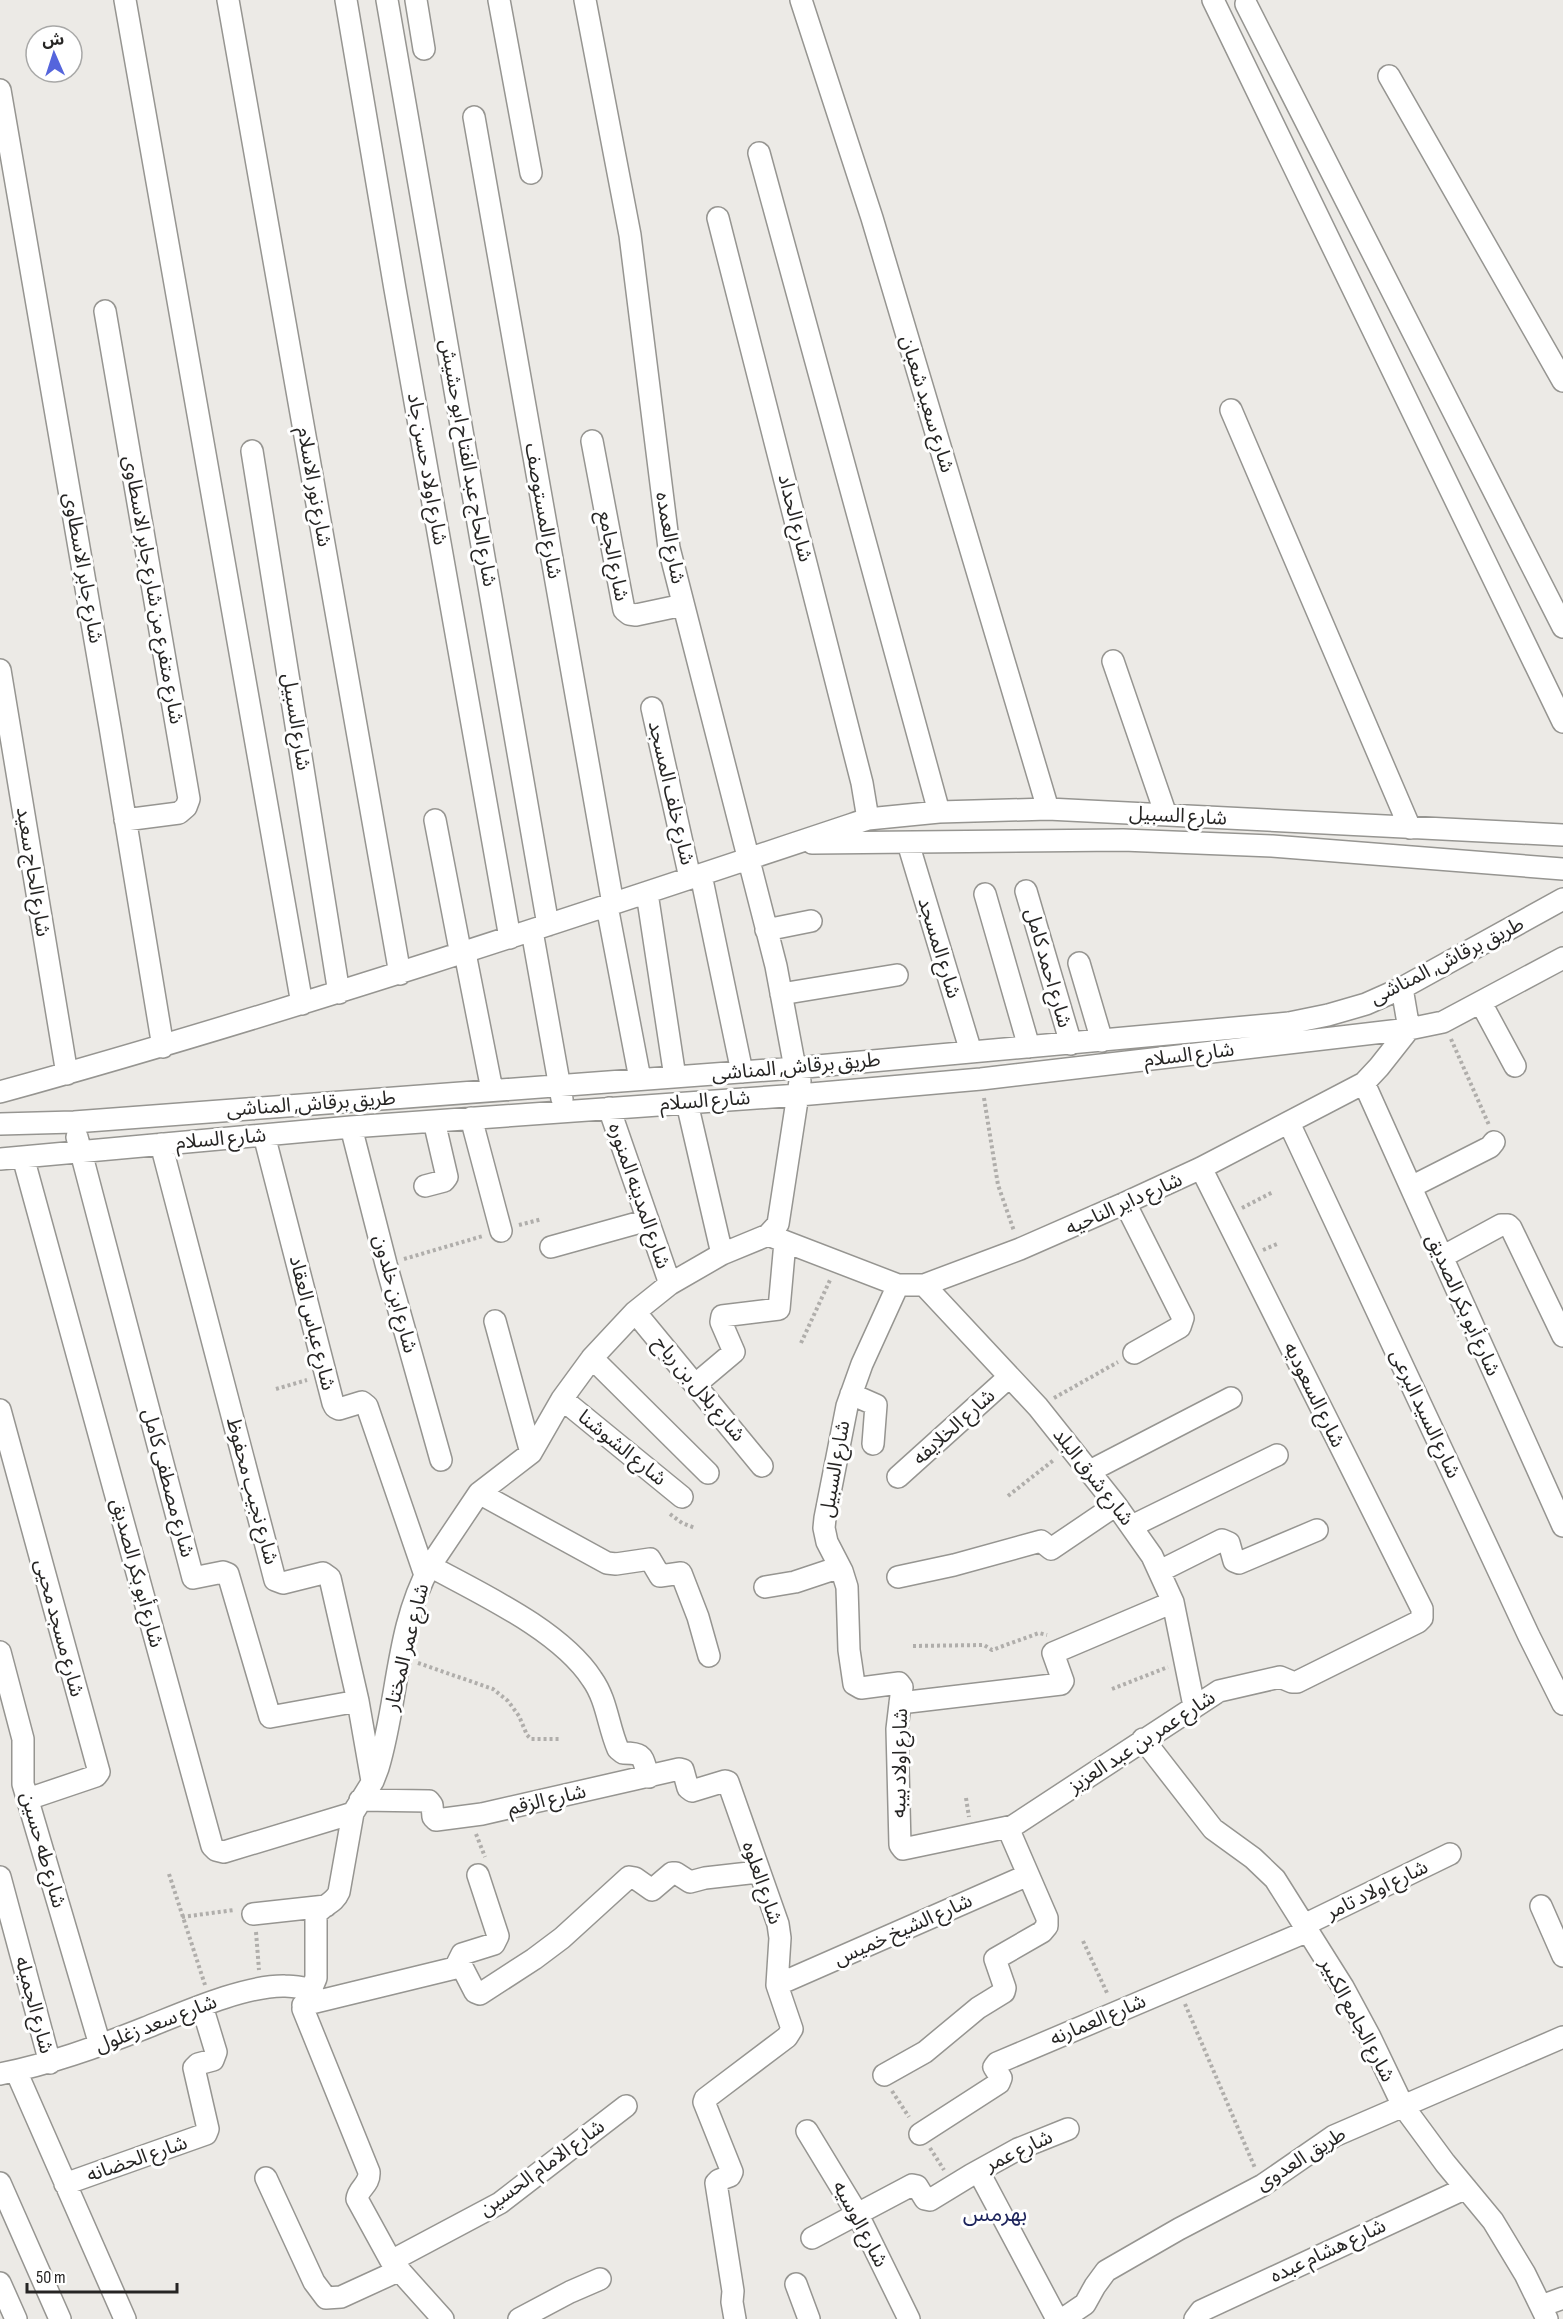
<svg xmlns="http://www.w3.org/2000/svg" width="1563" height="2319" viewBox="0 0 1563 2319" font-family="'Sofia Sans Condensed','Noto Sans Arabic',sans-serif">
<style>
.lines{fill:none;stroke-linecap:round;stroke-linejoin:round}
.minor-casing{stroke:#969591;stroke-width:24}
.path{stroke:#b0aeab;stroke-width:4;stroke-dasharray:3 3;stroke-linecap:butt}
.minor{stroke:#fff;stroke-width:21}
.labels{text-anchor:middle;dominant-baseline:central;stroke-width:6;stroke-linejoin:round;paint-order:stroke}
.street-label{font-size:20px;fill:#262524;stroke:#fff}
.quarter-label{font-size:22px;fill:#1c235b;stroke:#fff}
</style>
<rect width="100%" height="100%" fill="#eceae6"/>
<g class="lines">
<defs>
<path id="minor" d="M125,0l177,1004
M228,0l172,974
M346,0l49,289 115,649
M387,0l161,925
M416,0l8,49
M499,0l32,173
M585,0l45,235 39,313 107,418 19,102
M801,0l71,218 176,591
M1213,0l350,722
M1246,4l317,623
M1389,76l174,305
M0,90l110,637 53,320
M474,117l139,787
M759,153l180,659
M718,218l144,565 6,36
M105,311l84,488 -3,8 -7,6 -54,7
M1231,410l179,418
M592,441l32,169 5,4 7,1 47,-10
M252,451l87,542
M1113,661l53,154
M0,670l67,404
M652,708l38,170
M435,820l26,135
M812,843l311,-3 149,6 291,23
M908,843l63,209
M701,875l41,197
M1026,891l45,153
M647,893l28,184
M985,894l44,153
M607,906l33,173
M766,930l45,-9
M532,931l30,168
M465,953l27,137
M1079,963l23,78
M781,994l116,-19
M1481,1003l34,63
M1364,1083l199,443
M0,1092c293,-81 580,-177 868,-273l71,-7 109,-3 515,26
M687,1103l35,151
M609,1108l61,176
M471,1118l30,113
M1289,1123l240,513 34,68
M0,1124l74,-2 721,-54 494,-45 39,-8 38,-11 36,-16 161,-89
M351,1127l35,137 55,196
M264,1135l69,268 2,4 4,2 23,-7 5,4 58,169
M77,1137l116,441 30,-6 5,2 42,143 88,-16
M161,1144l114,436 8,3 40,-10 7,5 28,123 14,80
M23,1157l189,689 4,4 8,2 129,-39
M0,1159l351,-32 448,-32 182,-16 428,-50 34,-7 120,-64
M425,1186l19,-5 3,-4 -13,-56
M1411,1187l79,-40 4,-5
M1125,1203l58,115 -3,9 -46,26
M768,1235l130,50h26l96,-36 105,-46 76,-35 163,-85 15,-16 30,-38 -7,-41
M551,1247l97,-27
M1442,1257l59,-32h7l3,3 52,108
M898,1285l-36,79 -15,42 -22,112 -1,10 3,14 15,29 5,16 2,63 5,34 7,4 38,-5 3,4 -5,42 3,116 3,4 110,-23 206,-135 61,-14 12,5h5l121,-60 4,-4v-9l-221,-441
M924,1285l114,122 78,98 36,51 21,46 21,104
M635,1312l127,154
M495,1321l36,132
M592,1358l116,115
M696,1384l38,-32 -13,-30 1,-6 57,-7 6,-67
M851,1394l25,11 -3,39
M562,1399l120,98
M0,1410l99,362 -3,4 -68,23
M1090,1471l141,-73
M898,1477l111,-100
M479,1493l128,70 9,1 34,-5 10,17 21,-3 17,44 11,39
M1132,1526l145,-71
M430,1566c51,28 130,64 162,113 15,21 16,47 26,70l5,4c23,0 18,4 26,24
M1160,1571l62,-31 7,3 5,18 5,2 78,-33
M898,1577l56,-12 87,-24 10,8 65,-44
M765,1587l30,-5 45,-15
M0,1652l23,87v45l77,261
M900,1703l161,-19 2,-3 -10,-28 120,-51
M1143,1739l70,90 40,29 22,21 68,108 27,50 33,69 42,57 48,58 32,53 22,45
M360,1800l69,1 3,4 1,12 3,3 46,-6 197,-45 4,1 5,18 4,3 33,-10 3,1 50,142 2,14 -3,47 15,44 -5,8 -82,62 -1,3 28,70 -2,4 -11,4 -3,3 17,108 -1,11 3,17
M0,1877l50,186
M1541,1906l22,50
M253,1914l73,-8
M1304,1925l146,-71
M459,1961l16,31 5,2 54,-35 28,-21 67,-61 6,1 17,12 20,-17h4l14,9 15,-4 53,-6
M777,1985l251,-110
M303,2005l152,-37 7,-14 32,-10 4,-8 -20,-61
M16,2071l109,248
M0,2074c50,-10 97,-27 145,-46 38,-15 100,-43 140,-42 9,0 18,2 27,3
M884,2075l41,-23 53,-44 26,-16 1,-4 -10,-29 47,-27 5,-6v-8l-39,-90
M807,2131l51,84 51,104
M920,2134l79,-51 2,-5 -7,-11 3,-4 311,-132
M971,2175l47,-26 50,-20
M266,2178l48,104 12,16 15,-1 59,-27
M0,2183l60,136
M65,2184l141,-50 2,-5 -14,-61 4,-4 15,-4 3,-8 -14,-46
M812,2238l100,-53 5,1 8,13 5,1 41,-25 6,-1 5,4 75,141
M391,2261l109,-58 126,-97
M0,2283l16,36
M796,2284l13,35
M1541,2306l22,-8
M443,2319l-52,-58 -34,-62c1,-11 13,-14 12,-27l-66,-163 13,-31v-63c6,-10 18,-11 23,-23l14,-79 20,-32 5,-13c20,-66 18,-141 52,-202l49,-73 52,-40 31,-54 30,-41 43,-46 35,-28 52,-30 46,-19 10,-11 22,-143
M519,2319l51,-27 30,-13
M1063,2319l22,-15 10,-18 11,-15 73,-42 84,-44 71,-49 229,-99
M1195,2319l6,-8 265,-123"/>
</defs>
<use href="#minor" class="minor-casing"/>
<path class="path" d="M1451,1039l38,86
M984,1098l14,87 16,46
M1242,1208l31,-16
M519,1225l23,-6
M1263,1250l14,-6
M404,1259l79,-23
M801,1343l29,-63
M276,1389l31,-9
M1054,1398l64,-36
M1008,1496l47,-37
M670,1514l12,9 13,5
M913,1646l71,-1 8,5 47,-17 8,2
M418,1663l75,26 15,12 11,15 8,19 4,4h28
M1112,1689l56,-22
M966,1798l3,19
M476,1834l9,23
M169,1874l36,111
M182,1917l52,-7
M256,1932l3,38
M1083,1941l25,54
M1185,2004l70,164
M892,2091l17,26
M930,2148l14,22"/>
<use href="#minor" class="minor"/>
</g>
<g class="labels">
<g class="street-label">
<text transform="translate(927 404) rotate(73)">شارع سعيد شعبان</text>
<text transform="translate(468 463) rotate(80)">شارع الحاج عبد الفتاح ابو حشيش</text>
<text transform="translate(427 469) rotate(80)">شارع اولاد حسن جاد</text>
<text transform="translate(314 487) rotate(80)">شارع نور الاسلام</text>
<text transform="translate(543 511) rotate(80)">شارع المستوصف</text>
<text transform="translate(795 518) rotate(76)">شارع الحداد</text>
<text transform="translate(670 538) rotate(80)">شارع العمده</text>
<text transform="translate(613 556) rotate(79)">شارع الجامع</text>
<text transform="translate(83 568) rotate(80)">شارع جابر الاسطاوى</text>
<text transform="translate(153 590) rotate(80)">شارع متفرع من شارع جابر الاسطاوى</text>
<text transform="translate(296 722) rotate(81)">شارع السبيل</text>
<text transform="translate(671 793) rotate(77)">شارع خلف المسجد</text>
<text transform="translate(1178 816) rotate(3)">شارع السبيل</text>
<text transform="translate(33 872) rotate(81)">شارع الحاج سعيد</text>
<text transform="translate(939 948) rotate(73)">شارع المسجد</text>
<text transform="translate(1447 961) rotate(-27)">طريق برقاش, المناشى</text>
<text transform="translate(1048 968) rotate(74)">شارع احمد كامل</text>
<text transform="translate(1189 1055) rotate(-7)">شارع السلام</text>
<text transform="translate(796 1067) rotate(-5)">طريق برقاش, المناشى</text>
<text transform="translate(705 1101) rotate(-4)">شارع السلام</text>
<text transform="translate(311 1104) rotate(-4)">طريق برقاش, المناشى</text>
<text transform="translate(221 1139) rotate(-5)">شارع السلام</text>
<text transform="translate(639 1196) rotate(71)">شارع المدينه المنوره</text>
<text transform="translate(1124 1204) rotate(-24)">شارع داير الناحيه</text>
<text transform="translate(395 1294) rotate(75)">شارع ابن خلدون</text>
<text transform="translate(1463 1305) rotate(66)">شارع أبو بكر الصديق</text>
<text transform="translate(312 1323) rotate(76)">شارع عباس العقاد</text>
<text transform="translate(699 1389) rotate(50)">شارع بلال بن رباح</text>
<text transform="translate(1314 1395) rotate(64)">شارع السعوديه</text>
<text transform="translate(1425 1414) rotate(65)">شارع السيد البرعى</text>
<text transform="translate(954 1427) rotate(-42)">شارع الخلايفه</text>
<text transform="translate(622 1448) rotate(39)">شارع الشوشنا</text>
<text transform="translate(835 1469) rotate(-80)">شارع السبيل</text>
<text transform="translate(1093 1477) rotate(52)">شارع شرق البلد</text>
<text transform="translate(168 1483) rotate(75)">شارع مصطفى كامل</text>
<text transform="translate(252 1491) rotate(75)">شارع نجيب محفوظ</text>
<text transform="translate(137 1573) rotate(75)">شارع أبو بكر الصديق</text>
<text transform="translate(59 1628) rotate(75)">شارع مسجد محيى</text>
<text transform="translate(407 1647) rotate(-76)">شارع عمر المختار</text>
<text transform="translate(1142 1742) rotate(-33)">شارع عمر بن عبد العزيز</text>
<text transform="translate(900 1763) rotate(-89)">شارع اولاد بيبه</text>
<text transform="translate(547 1800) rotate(-13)">شارع الزقم</text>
<text transform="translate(43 1850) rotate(74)">شارع طه حسين</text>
<text transform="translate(762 1883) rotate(71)">شارع العلوه</text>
<text transform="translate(1377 1890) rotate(-26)">شارع اولاد تامر</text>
<text transform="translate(903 1930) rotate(-24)">شارع الشيخ خميس</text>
<text transform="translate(34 2005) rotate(75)">شارع الجميله</text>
<text transform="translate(1098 2020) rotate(-23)">شارع العمارنه</text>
<text transform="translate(1357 2020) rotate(62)">شارع الجامع الكبير</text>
<text transform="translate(156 2024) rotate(-21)">شارع سعد زغلول</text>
<text transform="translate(1019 2151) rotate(-25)">شارع عمر</text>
<text transform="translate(137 2159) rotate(-19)">شارع الحضانه</text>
<text transform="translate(1301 2159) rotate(-32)">طريق العدوى</text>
<text transform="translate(542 2168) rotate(-36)">شارع الامام الحسين</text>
<text transform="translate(860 2224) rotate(62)">شارع الوسيه</text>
<text transform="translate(1328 2251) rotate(-25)">شارع هشام عبده</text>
</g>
<g class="quarter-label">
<text x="995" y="2214">بهرمس</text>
</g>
</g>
<g transform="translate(54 54) rotate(357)"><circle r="28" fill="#ffffff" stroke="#a8a8a7" stroke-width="1.5"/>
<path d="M0-4.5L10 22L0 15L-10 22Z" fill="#5565dc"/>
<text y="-9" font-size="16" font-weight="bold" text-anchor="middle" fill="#262524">ش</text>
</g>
<path d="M27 2283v9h150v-9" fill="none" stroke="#262524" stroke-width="3"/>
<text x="36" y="2283" font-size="18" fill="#262524" stroke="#ffffff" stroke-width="4.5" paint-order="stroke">50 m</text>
</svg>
